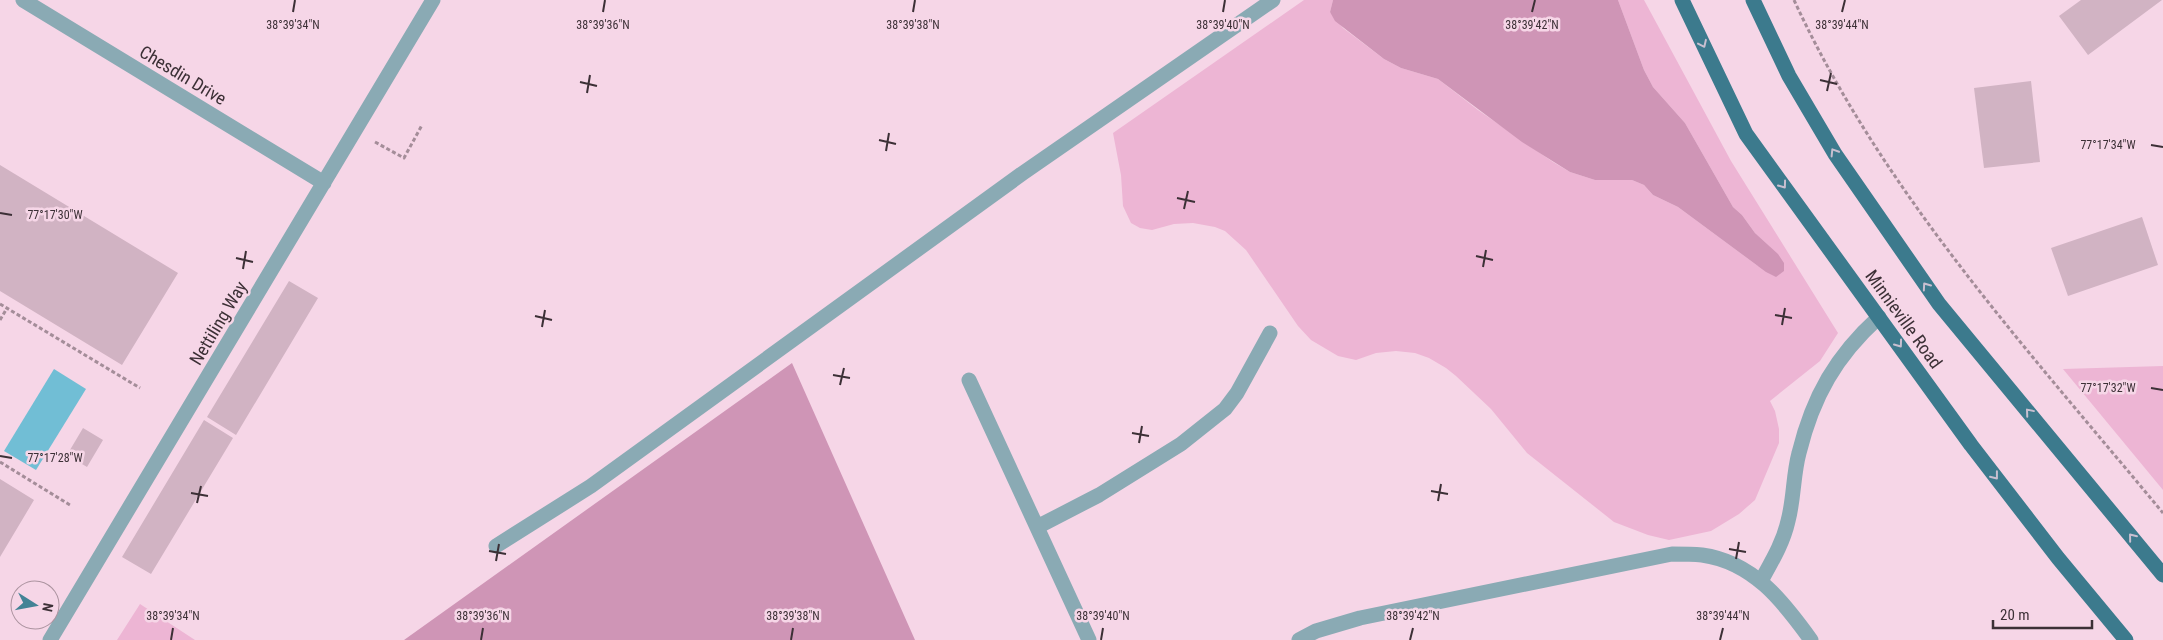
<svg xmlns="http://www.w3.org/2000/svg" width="2163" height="640" viewBox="0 0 2163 640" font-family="'Roboto Condensed',sans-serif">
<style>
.green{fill:#edb5d4}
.forest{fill:#cf95b6}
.water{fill:#71bed5}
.building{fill:#d1b3c3}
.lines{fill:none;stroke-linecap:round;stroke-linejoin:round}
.path{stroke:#a48d99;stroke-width:3;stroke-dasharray:4 2.5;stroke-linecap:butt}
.lane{stroke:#8aaab4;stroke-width:15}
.street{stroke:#8aaab4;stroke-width:15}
.primary{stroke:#3c7a8d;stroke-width:15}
.oneway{stroke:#c8bfd0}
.ticks{fill:none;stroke:#3c3036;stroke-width:2}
.labels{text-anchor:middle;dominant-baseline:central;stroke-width:5;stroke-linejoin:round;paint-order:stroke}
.street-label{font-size:18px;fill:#3c3036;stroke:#f6d6e7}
.ticks-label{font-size:12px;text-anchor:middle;fill:#3c3036;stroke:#f6d6e7;stroke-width:5;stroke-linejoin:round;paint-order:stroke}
</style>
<rect width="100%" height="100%" fill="#f6d6e7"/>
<path class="green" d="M1304,0h29l-3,12 13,16 41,31 17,9 37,11 40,31 75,52 17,10 25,8h37l12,5 9,10 25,12 80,59 12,-19 -15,-14 -13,-18 -9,-8 -48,-84 -32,-36 -9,-17 -26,-70h26l87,161 107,172 -18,28 -50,40 5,10 4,18v14l-24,57 -16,14 -28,17 -42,9 -21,-5 -34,-13 -87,-69 -36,-44 -35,-33 -10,-8 -17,-10 -14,-5 -19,-2 -20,2 -20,7 -18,-4 -27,-16 -13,-14 -52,-76 -21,-19 -10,-4 -22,-4 -19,1 -22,6 -12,-2 -9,-5 -8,-17 -2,-31 -8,-42z
M2163,366v124l-100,-121z
M140,604l55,36h-78z"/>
<path class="forest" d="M1333,0h285l26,70 9,17 32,36 48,84 9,8 13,18 23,21 6,9v8l-8,6 -10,-5 -88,-65 -25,-12 -9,-10 -12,-5h-37l-25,-8 -48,-30 -84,-63 -37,-11 -17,-9 -49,-38 -5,-9z
M792,363l123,277h-511z"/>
<path class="water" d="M54,369l32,20 -50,81 -32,-19z"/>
<path class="building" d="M2081,0h81l-74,55 -29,-39z
M2031,81l9,81 -56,6 -10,-80z
M0,165l178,108 -56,92 -122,-74z
M2142,217l16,48 -90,31 -17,-48z
M289,281l29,17 -82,137 -29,-18z
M204,420l29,18 -82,136 -29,-17z
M83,428l20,12 -16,27 -20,-12z
M0,479l34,21 -34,57z"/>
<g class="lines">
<path class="path" d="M1794,0c89,193 235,351 369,513
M375,142l29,16 18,-33
M0,304l140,84
M0,320l7,-12
M0,462l70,43"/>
<path class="lane" d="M969,380l120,260
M1037,527l62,-32 82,-51 44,-35 12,-16 33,-60
M1761,581c11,-20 22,-38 27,-60 6,-22 5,-46 11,-68 14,-57 37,-97 80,-136
M1299,640l17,-9 44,-13 312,-64c10,0 20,0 30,1 51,7 81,46 109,85"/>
<path class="street" d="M23,0l301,183
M496,546l95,-60 432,-313 250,-173
M50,640l383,-640"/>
<path class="primary" d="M1682,0l64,134 225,311 87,113 68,82
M1753,0l36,76 46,78 104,150 224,271"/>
</g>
<defs><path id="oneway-chevron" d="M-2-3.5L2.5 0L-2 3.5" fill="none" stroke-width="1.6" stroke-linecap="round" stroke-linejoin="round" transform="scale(1.25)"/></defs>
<g class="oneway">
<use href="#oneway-chevron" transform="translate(1703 44) rotate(65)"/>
<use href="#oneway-chevron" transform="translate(1834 152) rotate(-122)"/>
<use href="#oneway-chevron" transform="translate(1783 185) rotate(54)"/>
<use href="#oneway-chevron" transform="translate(1926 286) rotate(-125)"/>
<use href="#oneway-chevron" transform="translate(1899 344) rotate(54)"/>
<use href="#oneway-chevron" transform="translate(2029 412) rotate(-130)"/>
<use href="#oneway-chevron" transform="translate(1995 476) rotate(52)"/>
<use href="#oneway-chevron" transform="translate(2132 537) rotate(-129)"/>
</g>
<path class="ticks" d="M293,12l2,-12M603,12l2,-12M913,12l2,-12M1223,12l2,-12M1532,12l3,-12M1842,12l3,-12M1820,80l17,4M580,82l17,4M1827,91l4,-18M587,93l3,-18M879,140l17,4M2151,145l12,2M886,151l3,-18M1177,198l18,4M1184,209l4,-18M0,213l12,2M1476,256l17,4M236,258l17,4M1483,267l3,-17M243,269l3,-18M1775,315l17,3M535,316l17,4M1782,325l3,-17M542,327l3,-17M833,375l17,3M840,385l4,-17M2151,388l12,2M1132,433l17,3M1139,443l3,-17M0,456l12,2M1431,491l17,3M191,493l17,3M1438,501l3,-17M197,503l4,-17M1729,549l17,3M489,551l17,3M1736,559l3,-17M496,561l3,-17M171,640l2,-12M481,640l2,-12M791,640l2,-12M1101,640l2,-12M1410,640l3,-12M1720,640l3,-12"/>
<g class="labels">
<g class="street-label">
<text transform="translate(183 75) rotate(31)">Chesdin Drive</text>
<text transform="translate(1904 319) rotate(54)">Minnieville Road</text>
<text transform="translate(218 323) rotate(-59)">Nettiling Way</text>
</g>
</g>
<g class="ticks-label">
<text x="293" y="29">38°39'34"N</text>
<text x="603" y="29">38°39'36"N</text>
<text x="913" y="29">38°39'38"N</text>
<text x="1223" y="29">38°39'40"N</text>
<text x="1532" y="29">38°39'42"N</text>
<text x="1842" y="29">38°39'44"N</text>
<text x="2108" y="149">77°17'34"W</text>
<text x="55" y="219">77°17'30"W</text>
<text x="2108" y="392">77°17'32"W</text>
<text x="55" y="462">77°17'28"W</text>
<text x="173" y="620">38°39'34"N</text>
<text x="483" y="620">38°39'36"N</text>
<text x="793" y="620">38°39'38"N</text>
<text x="1103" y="620">38°39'40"N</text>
<text x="1413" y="620">38°39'42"N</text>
<text x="1723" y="620">38°39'44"N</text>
</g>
<g transform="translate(35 605) rotate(101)"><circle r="24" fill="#f6d6e7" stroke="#ac94a0"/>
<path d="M0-4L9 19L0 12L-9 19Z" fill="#438396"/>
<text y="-8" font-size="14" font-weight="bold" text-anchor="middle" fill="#3c3036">N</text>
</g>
<path d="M1993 620v8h99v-8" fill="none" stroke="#3c3036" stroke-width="2.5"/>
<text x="2000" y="620" font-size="15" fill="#3c3036" stroke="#f6d6e7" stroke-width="4" paint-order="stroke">20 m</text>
</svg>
